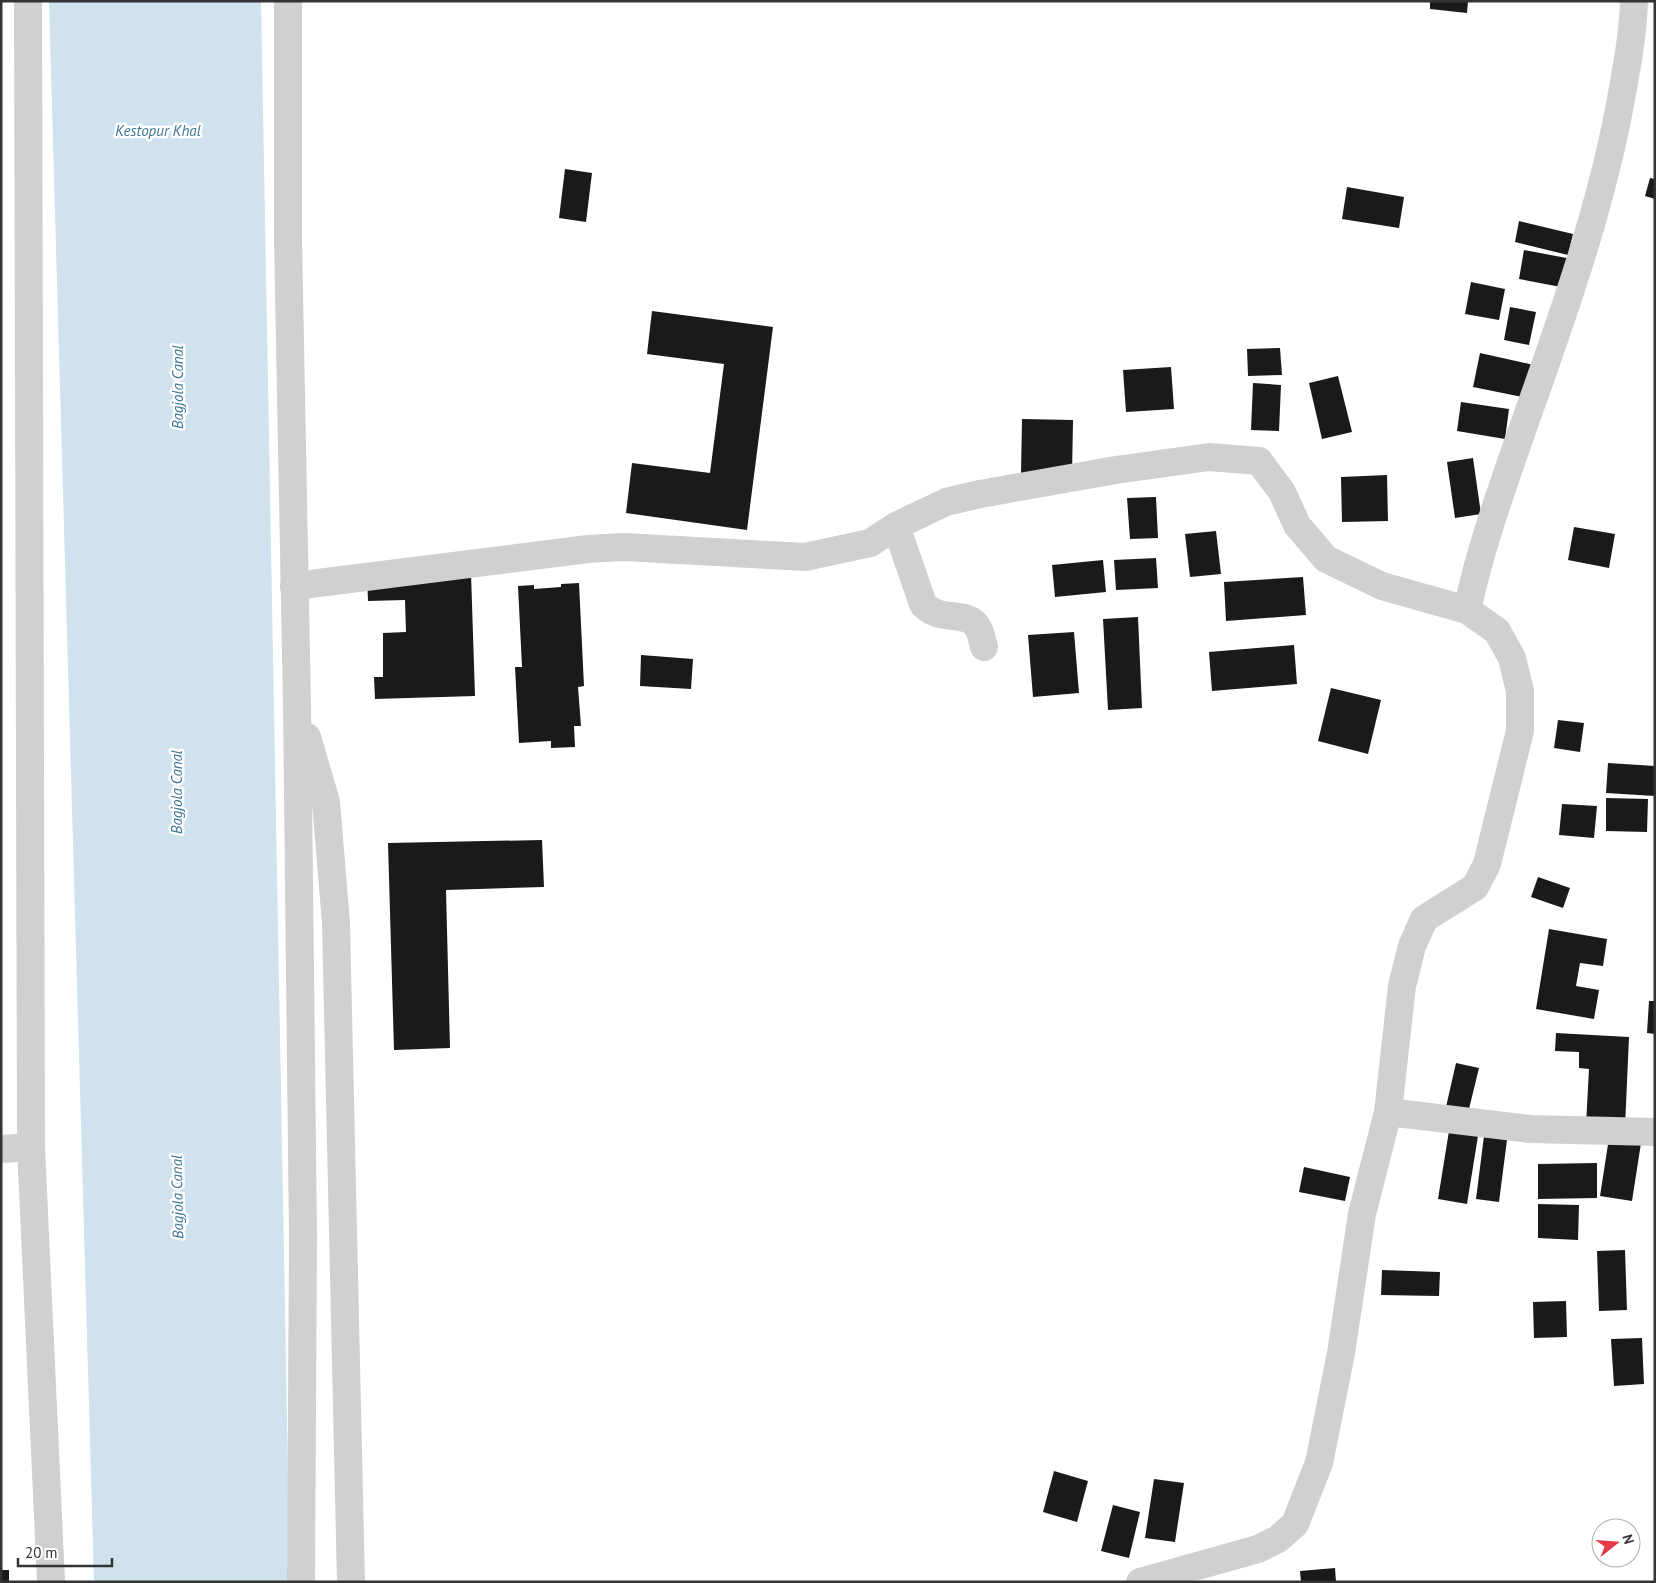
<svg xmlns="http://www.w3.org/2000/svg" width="1656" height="1583" viewBox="0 0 1656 1583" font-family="'PT Sans',sans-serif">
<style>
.water{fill:#cfe2ee}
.building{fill:#1a1a1a}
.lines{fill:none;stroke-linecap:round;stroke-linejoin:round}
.minor{stroke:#d0d0d0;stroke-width:28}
.tertiary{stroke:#d0d0d0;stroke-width:28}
.labels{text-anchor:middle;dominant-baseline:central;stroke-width:5;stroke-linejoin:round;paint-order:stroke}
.water-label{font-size:15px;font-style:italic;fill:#3f7597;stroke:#fff}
</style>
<rect width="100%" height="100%" fill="#fff"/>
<path class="water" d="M49,1h212l29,1581h-196z"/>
<path class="building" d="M1430,1h38l-1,12 -37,-4z
M565,169l27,4 -6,49 -27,-4z
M1650,178l5,1v20l-10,-3z
M1347,187l57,10 -5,31 -57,-9z
M1519,221l54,13 -5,21 -53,-13z
M1524,250l48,9 -6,29 -47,-9z
M1471,282l34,7 -6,31 -34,-6z
M1510,307l26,5 -7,33 -25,-5z
M652,311l121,16 -26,203 -121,-17 6,-50 78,10 14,-109 -77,-10z
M1280,348l2,27 -34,1 -1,-27z
M1480,353l54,12 -7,33 -54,-11z
M1171,367l3,42 -48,3 -3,-42z
M1338,376l14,56 -30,7 -13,-56z
M1253,383l28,2 -2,46 -28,-1z
M1461,402l48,7 -4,30 -48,-8z
M1022,419l51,1 -1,56 -51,-2z
M1473,458l8,56 -26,4 -8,-56z
M1387,475l1,46 -46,1 -1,-45z
M1156,497l2,41 -28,1 -3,-41z
M1574,527l41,7 -6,34 -41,-8z
M1216,531l5,43 -31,3 -5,-43z
M1156,558l2,30 -42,2 -2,-30z
M1103,560l3,32 -51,5 -3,-32z
M471,573l4,123 -100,3 -1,-22h9v-44l23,-1 -1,-32 -37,1 -1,-26z
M1303,577l3,38 -80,6 -2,-39z
M579,583l5,103 -6,1 3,39h-7l1,21 -24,1v-7l-32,2 -4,-76h7l-4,-81 16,-1v4l27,-2v-3z
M1138,617l4,91 -34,2 -5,-91z
M1074,632l5,61 -46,4 -5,-62z
M1294,645l3,39 -85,7 -3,-39z
M641,655l52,4 -2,30 -51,-3z
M1331,688l50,12 -13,54 -50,-13z
M1558,720l26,3 -4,29 -26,-4z
M1608,763l47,3v30l-49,-3z
M1606,798l42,1 -1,33 -41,-1z
M1562,804l35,2 -3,32 -35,-3z
M542,840l2,47 -98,3 4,158 -56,2 -6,-207z
M1538,877l32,11 -7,20 -32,-11z
M1549,929l58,10 -4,27 -23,-3 -4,23 23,4 -5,29 -58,-10z
M1649,1001h6v33l-8,-1z
M1556,1033l73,4 -4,90 -39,-2 3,-56 -10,-1v-16l-24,-1z
M1456,1063l23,5 -11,45 -22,-6z
M1449,1131l29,5 -11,68 -29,-5z
M1484,1136l23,4 -8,62 -23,-3z
M1609,1138l32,5 -9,58 -32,-5z
M1597,1163v35l-59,1v-35z
M1304,1167l46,10 -5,24 -46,-9z
M1538,1204l41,1 -1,35 -40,-2z
M1625,1250l2,60 -28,1 -2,-60z
M1382,1270l58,2 -1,24 -58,-1z
M1566,1301l1,36 -33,1 -1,-36z
M1642,1338l2,46 -30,2 -3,-47z
M1054,1471l34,10 -11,41 -34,-10z
M1154,1479l30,4 -9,59 -30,-4z
M1113,1505l27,7 -11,46 -28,-7z
M1335,1568l1,14h-35l-1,-11z
M1,1570h8v12h-8z"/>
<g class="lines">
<path class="minor" d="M28,1l3,1146 20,435
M896,526l27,78c15,18 43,7 53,21 5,6 6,15 8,22
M294,586l294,-37 36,-2 181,10 65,-14 26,-17 50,-24 34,-8 136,-24 93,-13 50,4 23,31 15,33 29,34 56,27 85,24
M1388,1112l142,17 125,3
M1,1149l30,-2
M1140,1582l118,-33 20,-10 17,-15 24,-61 22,-110 21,-139 26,-102 14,-126 10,-40 12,-27 51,-32 12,-23 33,-133v-40l-8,-33 -15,-27 -30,-21c15,-69 40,-136 63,-202 36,-101 72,-204 91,-309 6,-33 12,-65 13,-98"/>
<path class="tertiary" d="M288,1v237l9,467 6,532 -2,345
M307,737l19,65 10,121 15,659"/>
</g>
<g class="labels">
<g class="water-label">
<text x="158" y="130">Kestopur Khal</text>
<text transform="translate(177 387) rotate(-90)">Bagjola Canal</text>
<text transform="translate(176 792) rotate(-90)">Bagjola Canal</text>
<text transform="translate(177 1197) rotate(-91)">Bagjola Canal</text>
</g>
</g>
<rect width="1656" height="1583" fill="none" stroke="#333333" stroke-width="5"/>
<g transform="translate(1616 1543) rotate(73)"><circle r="24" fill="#ffffff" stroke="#adadad"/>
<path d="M0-4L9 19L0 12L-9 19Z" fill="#e63946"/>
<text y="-8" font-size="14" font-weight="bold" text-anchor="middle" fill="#333333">N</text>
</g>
<path d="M18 1558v8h94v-8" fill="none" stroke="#333333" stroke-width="2.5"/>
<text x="25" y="1558" font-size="15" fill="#333333" stroke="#ffffff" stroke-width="4" paint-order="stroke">20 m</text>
</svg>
